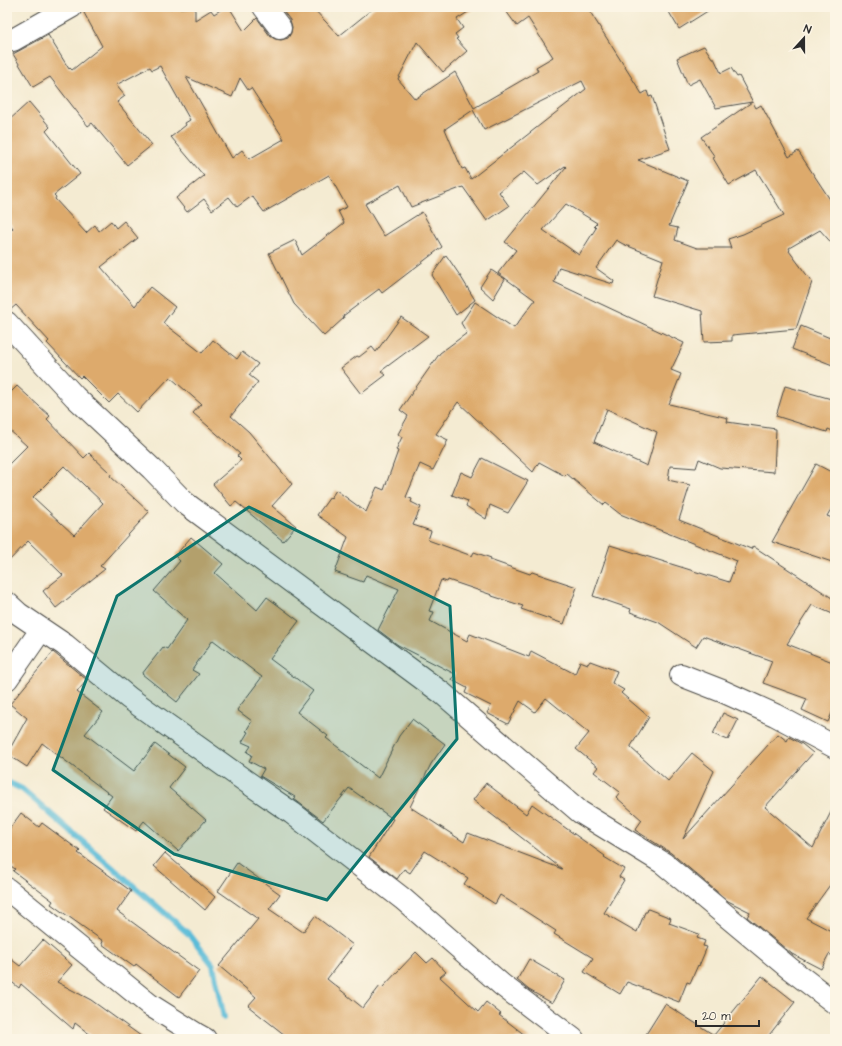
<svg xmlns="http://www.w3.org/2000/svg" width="842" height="1046" viewBox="0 0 842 1046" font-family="'Architects Daughter',sans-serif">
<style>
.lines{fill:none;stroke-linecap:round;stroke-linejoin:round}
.stream{stroke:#5abcd8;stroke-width:6}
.building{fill:#ddaa6c;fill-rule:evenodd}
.minor-casing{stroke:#494844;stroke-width:24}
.minor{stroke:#fff;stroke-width:22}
.marked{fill:#0f766e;fill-opacity:0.2;stroke:#0f766e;stroke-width:3;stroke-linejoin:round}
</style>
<rect width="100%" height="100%" fill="#fcf5e5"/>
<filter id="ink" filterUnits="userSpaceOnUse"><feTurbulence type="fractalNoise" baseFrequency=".025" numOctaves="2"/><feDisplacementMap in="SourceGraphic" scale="8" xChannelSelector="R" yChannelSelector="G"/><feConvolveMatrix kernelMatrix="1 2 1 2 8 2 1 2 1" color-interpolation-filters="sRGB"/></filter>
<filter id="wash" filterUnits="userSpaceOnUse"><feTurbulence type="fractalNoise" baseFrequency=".012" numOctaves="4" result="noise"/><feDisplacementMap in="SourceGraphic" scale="16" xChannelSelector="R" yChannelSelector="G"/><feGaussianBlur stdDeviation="0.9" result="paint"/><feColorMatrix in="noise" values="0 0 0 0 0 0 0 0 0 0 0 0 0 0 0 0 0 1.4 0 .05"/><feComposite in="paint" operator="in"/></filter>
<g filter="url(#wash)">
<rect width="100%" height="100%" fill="#f4ebd2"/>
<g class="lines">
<path class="stream" d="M7,782l15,7 168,146 23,30 11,53"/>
</g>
<g id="blocks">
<path class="building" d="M83,7h66v3l46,-3v13l16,-10 3,4 11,-7h4l15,24 13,-13 13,18 5,3 6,1 7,-2 3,-5 1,-6 -2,-7 -10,-13h32l27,29 36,-29h101l-19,12 6,9 -8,6 3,4 -2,1 11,12 -24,21 -26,-30 -19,37 17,20 40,-27 19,36 64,-37 -2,-4 17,-10 -25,-39 -11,8 -14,-19h84l55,87 5,-3 2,6 3,-1 18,53 -32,11 50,21 -19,45 9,2 -3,12 22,8h34l-3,-9 15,-5 41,-19 -28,-45 -27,15 -16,-27 2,-1 -14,-20 51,-35 -36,6 -16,-29 -12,6 -11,-27 27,-12 8,12h2l7,15 10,-5 6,9 2,-1 17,32 5,-3 28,52 9,-6 37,56v40l-15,-17 -31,18 1,2 -1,1 23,31 -16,47 -64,6v6l-28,1 -2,-31 -50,-15 11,-36 -40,-16 -7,-4 -20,28 18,13 -1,3 -54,-17 -5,15 130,61 -13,27 10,4 -12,30 59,14 -1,4 49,7 -2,43 -54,-4 -21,-9 -3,9 -26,-2 -2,14 22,5 -11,35 72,29 2,-3 82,54v15l-23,-10 -25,39 48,19v43l-7,16 -26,-12 5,-11 -44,-16 9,-22 -69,-25 -7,11 -38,-25 -28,-10 1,-3 -38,-13 17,-51 119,37 8,-21 -117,-47 -14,-11 -2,2 -37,-31 -2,2 -26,-14 -6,10 -75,-70 -22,32 12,6 -15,30 -13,-6 -14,33 6,2 -1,3 10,5 -8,18 18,6 -3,9 44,16 2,-4 17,6 -1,2 40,14 2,-2 45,15 -13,37 -43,-15 2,-3 -31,-10v-1l-44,-15 -1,2 -6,-2 -12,31 5,1 -4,9 37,20 3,-7 59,23 2,-6 44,23 5,-13 8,3 2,-3 27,10 -5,12 12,7 -3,3 28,24 -18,29v2l37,33 24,-28 22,18 -31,68 95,-105 9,7 2,-4 13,7 11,9 -48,54 48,41 22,-44v74l-29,40 29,15v24l-6,-3 -8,15 -29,-15 -45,-37 3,-5 -22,-11 -57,-48 -36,-23 7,-10 -26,-23 4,-5 -26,-20 4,-5 -22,-18 13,-16 -43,-35 -11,14 -15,-11 -12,23 -21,-11 4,-7 -26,-13 2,-5 -15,-8 3,-6 -57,-29 -20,-15 21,-41 -33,-14 -3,7 -28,-10 13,-35 -31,-22 13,-18 1,1 5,-8 30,22 11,-25 7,3 14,-39 -2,-1 6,-13 -4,-3 10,-18 -8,-6 40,-57 27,-20 -6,-10 14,-21 39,26 21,-28 -37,-27 18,-23 -11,-8 61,-75 -1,-1 -27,19 -14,-13 -25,20 10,14 -22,15 -24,-34 -52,20 -11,-22 -35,19 19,32 38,-24 20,35 -60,46 -3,-4 -36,27 1,2 -20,18 -30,-32 -25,-51 26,-13 7,15 42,-32 -6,-12 9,-4 -18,-32 -65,37 -12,-16 -15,11 -8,-10 -17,13 -8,-11 -17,13 -11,-14 28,-22 -33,-39 15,-12 -1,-2 5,-3 -30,-54 -8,4 -2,-3 -34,18 9,11 -8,6 35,43 -25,20 -35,-42 -4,3 -38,-49 -17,10 -20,-33 35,-19 21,34 1,-1 2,2 30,-24 -19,-35zM186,77l46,20 8,-19 8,12 3,-2 33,51 -35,20 -7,-9 -10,8zM582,81l4,8 -115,90 -6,-11 -3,1 -17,-40 28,-19 11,20zM566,204l31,19 -3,3 2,2 -17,27 -36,-25zM607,409l50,23 -10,34 -53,-24z
M666,7h48l-35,22z
M29,102l21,25 -4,4 34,43 -26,21 2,2 -1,2 31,34 9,-8 4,6 12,-10 5,7 8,-7 14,17 -37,29 34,39 15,-19 25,20 -12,16 39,30 11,-13 24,19 5,-7 16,12 -9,11 9,7 -27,34 18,16 43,52 -20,22 24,20 -13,15 -47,-39 -5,4 -18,-22 28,-24 -4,-4 3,-2 -47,-41 8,-9 -31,-27 -33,35 -19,-18 -9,9 -27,-27 -2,2 -33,-35 2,-2 -33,-36 -7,6h-2v-78l6,-5 -6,-7v-99z
M446,255l15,22 14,23 -19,15 -24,-40z
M491,270l14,9 -12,20 -13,-12z
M401,317l27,19 -47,35 5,4 -25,19 -20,-26 16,-12 2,1 13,-10 4,5z
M801,326l34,14v26l-43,-17z
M17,386l33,30 -3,3 37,39 5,-5 22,21 -1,2 39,36 -49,54 5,3 -49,39 -13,-17 20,-16 -35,-34 -21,22v-97l20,-20 -20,-18v-32zM64,466l39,37 -29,32 -41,-38z
M785,386l50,14v32l-7,-3 -1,3 -51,-16z
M482,458l46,23 -20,32 -18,-8 -4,14 -20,-13 2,-5 -16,-6 9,-23 11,5z
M816,464l19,10v28l-8,14 8,3v44l-63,-21z
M191,537l32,27 -8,9 42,37 10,-13 32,24 -29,38 43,32 -16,21 31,24 -2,2 52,40 21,-42 13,-17 33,25 -14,20 -21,43 54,35 4,-9 94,36 -89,-69 13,-17 40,31 6,-10 73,52 -1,1 20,12 -5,8 5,3 -20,33 33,19 8,-20h2l1,-3 23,9 -2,5 30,11 -2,4 8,3 -2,5 4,1 -8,19 -1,-1 -8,18 -3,-1 -8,20 -52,-20 -7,12 -36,-22 9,-14 -39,-24 2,-3 -56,-36 -5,9 -31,-20 4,-6 -43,-27 -15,22 -6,-4 -7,10 -28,-22 24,-38 -44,-31 -26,33 -29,-22 1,-2 -35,-21 4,-7 -15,-8 3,-6 -5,-3 4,-6 -9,-4 6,-10 -2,-1 6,-10 -15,-11 25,-33 -49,-37 -21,30 7,4 -22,28 -35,-28 21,-27 4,2 20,-29 -33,-29 26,-30 -5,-5z
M53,652l34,28 -10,12 26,20 -18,22 49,37 21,-27 30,23 -16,21 37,32 -28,31 -34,-30 -8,10 -33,-23 9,-12 -70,-53 -15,24 -20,-13 20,-36 -17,-14z
M723,713l15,7 -10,20 -15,-6z
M21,813l18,14 3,-4 38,28 -2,2 53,38 -14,20 82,60 -20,26 -43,-33 -2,3 -32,-23 1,-3 -52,-37 2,-3 -40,-30 2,-2 -8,-6v-31z
M165,853l50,44 -10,13 -51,-44z
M237,863l43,31 -11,15 34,23 12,-16 38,29 -26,34 36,29 17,-22 2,2 34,-36 11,11 6,-5 13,14 -6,5 38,35 8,-10 15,12 -2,1 31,24h-240l-42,-33 8,-9 -37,-31 39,-47 -40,-28z
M43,940l29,25 -15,17 34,18 54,39h-49l-21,-16 -2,6 -52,-45 -2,4 -12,-10v-22l13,10z
M529,959l36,21 -13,23 -23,-13 -12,-10z
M762,976l33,26 -29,37h-123l22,-35 49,31z"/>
</g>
</g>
<g filter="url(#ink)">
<use href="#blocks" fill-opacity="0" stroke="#494844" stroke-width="1"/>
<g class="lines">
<defs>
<path id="minor" d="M264,7l16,21
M7,41l6,-1 58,-33
M7,323l68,74 77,72 33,34 257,190 138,119 83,51 126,105 46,35
M7,603l12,11 46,31 64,53 118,84 45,31 111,86 99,86 71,54
M681,675l41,16 53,24 60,32
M7,679l34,-49
M7,889l143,116 46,29 9,5"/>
</defs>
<use href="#minor" class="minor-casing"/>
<use href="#minor" class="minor"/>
</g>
</g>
<path class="marked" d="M249,507l201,99 7,133 -130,161 -153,-46 -121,-84 64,-174z"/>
<rect width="842" height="1046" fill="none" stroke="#fcf5e5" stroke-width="24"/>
<g transform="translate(804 38) rotate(21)" stroke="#fcf5e5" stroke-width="3" paint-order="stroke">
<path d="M0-3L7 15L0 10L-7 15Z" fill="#2b2b2b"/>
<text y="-6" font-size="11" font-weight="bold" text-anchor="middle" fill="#2b2b2b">N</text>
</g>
<path d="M696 1020v6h63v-6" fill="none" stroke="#2b2b2b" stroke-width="2"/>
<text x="702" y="1020" font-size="12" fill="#2b2b2b" stroke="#fcf5e5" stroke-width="3" paint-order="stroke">20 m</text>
</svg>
